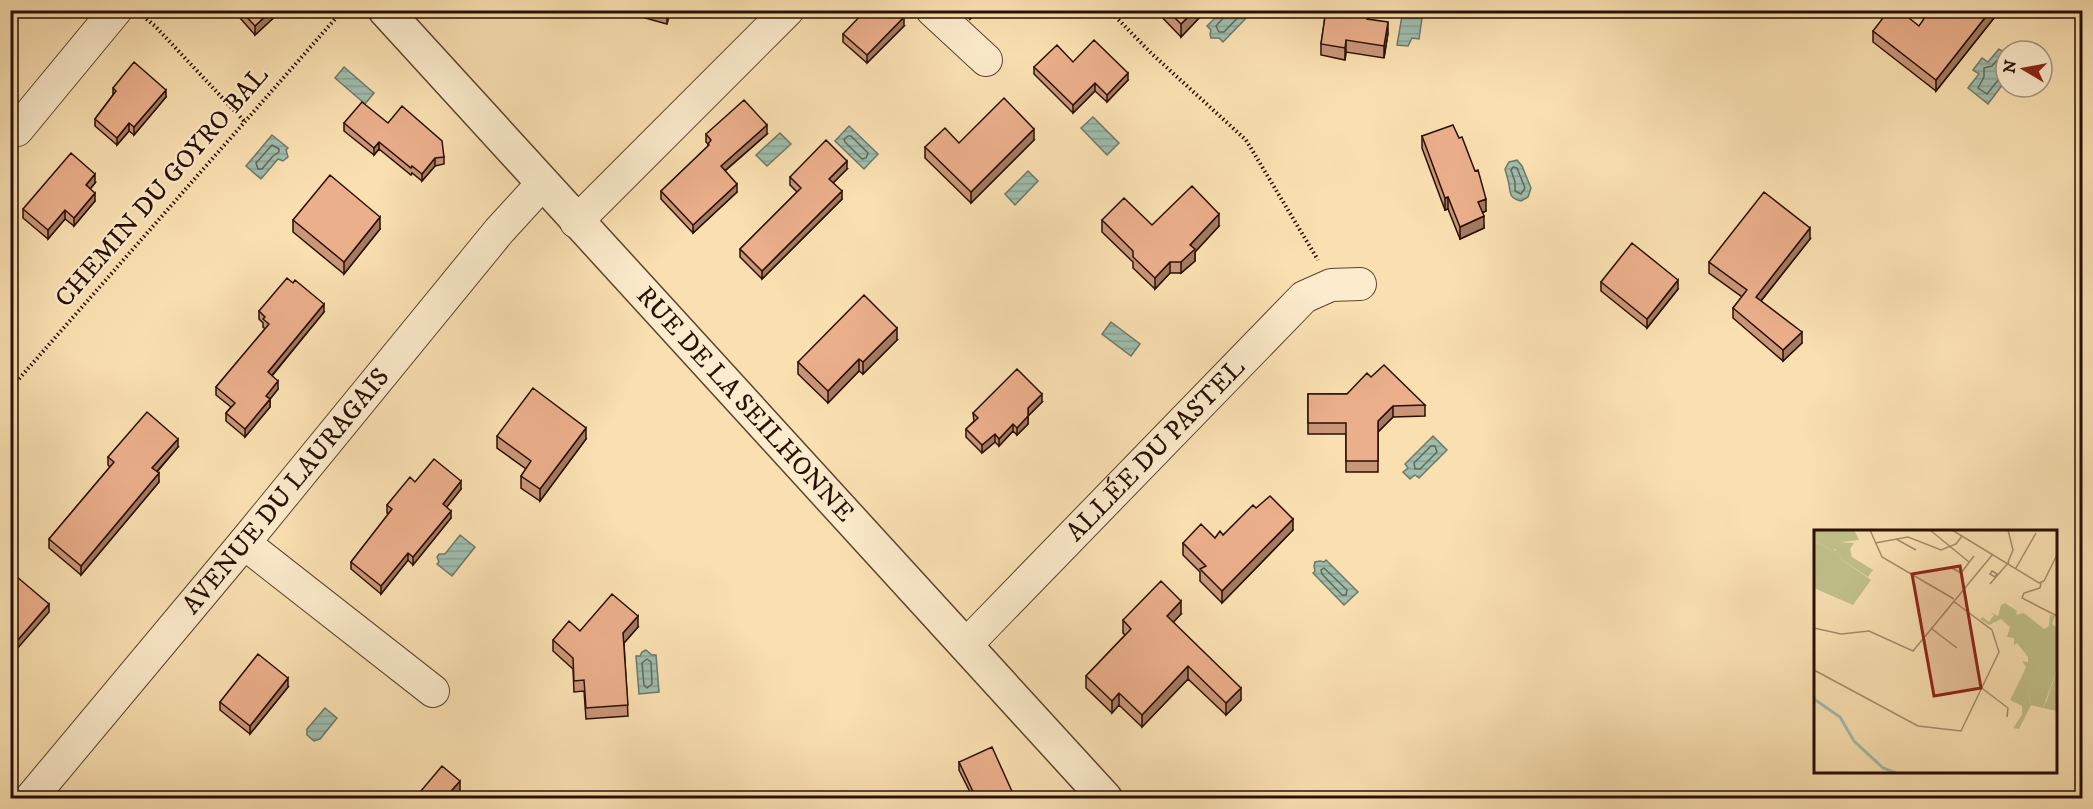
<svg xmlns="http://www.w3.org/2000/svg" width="2093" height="809" viewBox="0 0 2093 809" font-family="'IM FELL DW Pica',serif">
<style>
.water{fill:url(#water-rules);stroke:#6f7769;stroke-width:1.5}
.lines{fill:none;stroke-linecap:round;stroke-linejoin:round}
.shore{stroke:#646658;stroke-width:1.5}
.minor-casing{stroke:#5d432f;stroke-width:34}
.tertiary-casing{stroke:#5d432f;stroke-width:36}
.path{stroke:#290f04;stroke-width:4;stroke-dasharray:1.5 3;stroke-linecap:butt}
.minor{stroke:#fcebcc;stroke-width:32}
.tertiary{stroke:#fcebcc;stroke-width:33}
.wall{fill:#ca9678;stroke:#290f04;stroke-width:1.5}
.shaded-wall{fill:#a47a61;stroke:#290f04;stroke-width:1.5}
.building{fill:#ebaf8b;stroke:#290f04;stroke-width:1.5}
.labels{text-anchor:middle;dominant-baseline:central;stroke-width:4.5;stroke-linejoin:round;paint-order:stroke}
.street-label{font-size:26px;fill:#290f04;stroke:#fcebcc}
.inset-river{fill:none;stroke:#9ebdad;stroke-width:3}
.inset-road{fill:none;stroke:#a68c6c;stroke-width:1.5}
.view{fill:#8f2418;fill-opacity:0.15;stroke:#8f2418;stroke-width:3}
.inset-edge{fill:none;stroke:#290f04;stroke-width:3}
</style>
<defs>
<pattern id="water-rules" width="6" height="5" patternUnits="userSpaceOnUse" patternTransform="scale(1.5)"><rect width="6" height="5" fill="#9ebdad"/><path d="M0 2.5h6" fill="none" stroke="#88a193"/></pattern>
</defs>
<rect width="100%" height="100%" fill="#fae0b1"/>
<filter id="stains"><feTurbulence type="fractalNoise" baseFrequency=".00333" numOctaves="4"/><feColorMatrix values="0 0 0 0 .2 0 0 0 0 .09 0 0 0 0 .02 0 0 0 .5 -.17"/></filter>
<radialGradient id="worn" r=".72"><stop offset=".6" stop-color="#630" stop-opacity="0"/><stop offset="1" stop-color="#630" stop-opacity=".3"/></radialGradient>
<path class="water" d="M1403,10l20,1 -4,28 -7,-1 -4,8 -11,-1z
M1222,11h31l-30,31 -4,-4h-8l-1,-4 1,-4 -4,-4z
M1999,49l7,5v26l-18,24 -20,-16 11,-14 -6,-4 9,-12 6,4z
M344,67l30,26 -9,11 -30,-26z
M1093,117l26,26 -12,12 -26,-27z
M849,126l29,28 -14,15 -29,-28z
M780,133l11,11 -24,22 -11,-11z
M272,135l16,13 -2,2 2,7 -5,4 -5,-2 -17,20 -15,-13z
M1517,160l5,6 9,22 -3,9 -7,4c-14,-3 -10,-11 -13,-21 -1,-4 -2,-7 -3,-11l4,-7z
M1028,171l10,10 -23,24 -10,-11z
M1111,322l29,22 -9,12 -29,-22z
M1433,436l14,14 -28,28 -4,-3 -5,4 -7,-7 5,-4 -3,-4z
M460,535l15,12 -23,29 -15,-12 2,-2 -2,-5 2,-3h6z
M1326,560l32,32 -14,13 -31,-32 2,-2 -1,-5 1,-4 5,-1 4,1z
M646,650l6,5h4l3,37 -20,2 -3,-38h4l2,-4z
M325,708l12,10 -17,21 -6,2 -7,-6v-6z"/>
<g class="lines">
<path class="shore" d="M1226,10l-1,6 -9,10 3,6h5l21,-22
M2006,59l-7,-1 -7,8 -8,2v9l-6,11 9,6 12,-15 7,-2
M848,136h3l17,17 -2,5 -4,1 -17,-17 -1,-3z
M272,145l7,4v3l-6,4 -11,13h-4l-2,-6z
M1513,167l4,1 8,20 -4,6 -6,-3v-9l-4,-12z
M1431,446h4l2,6 -17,17h-5l-1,-6z
M1324,568l23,22 -1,5h-4l-20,-21 -1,-4z
M647,659l4,3 1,22 -5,4 -3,-3 -2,-22z"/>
<defs>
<g id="minor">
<path d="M932,10l54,50"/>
<path d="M17,130l99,-120"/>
<path d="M576,222l212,-212"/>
<path d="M244,543l189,148"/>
<path id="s1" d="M966,645l338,-348 27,-12 29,-1"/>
<path id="s2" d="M31,798l213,-255 255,-312 43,-47"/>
</g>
<g id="tertiary">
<path id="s3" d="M385,10l720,788"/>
</g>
</defs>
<use href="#minor" class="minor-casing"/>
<use href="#tertiary" class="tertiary-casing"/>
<path class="path" d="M1109,10l42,43 95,87 72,120
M143,16l12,10 89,95
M10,389l333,-379"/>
<use href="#minor" class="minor"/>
<use href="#tertiary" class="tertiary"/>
</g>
<path class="wall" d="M233,10h49l-27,25z
M645,10h48l-3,7 -20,-6 -3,13 -22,-6z
M961,10h19l-10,9z
M1155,10h45v7l-19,20z
M1326,10h44l-1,9 19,14 -4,25 -38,-6 -1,8 -24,-5v-11z
M1994,10v8l-58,73 -63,-49v-11l46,-5z
M904,26l-37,37 -24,-21v-8z
M1073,62l55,18 -21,22 -12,-11 -22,22 -39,-39v-7z
M113,88l53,9 -32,38 -5,-4 -12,14 -22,-19v-7l18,-24z
M344,123h44l56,34v7l-9,2 -13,15 -10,-8 -1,2 -32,-26 -5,6 -30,-24z
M706,134h61l-42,37 12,21 -44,41 -32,-34v-8l47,-45v-2l-2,-2z
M1422,136l37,2 27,73 -4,2 2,15 -24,11 -12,-30 -3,1 -23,-62z
M1034,140l-63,63 -46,-45v-11l34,-4z
M847,169l-14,14 9,16 -80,80 -22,-22v-8l57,-57 -7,-7v-8z
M95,183l-5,6 5,12 -21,25 -9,-7 -17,20 -25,-21v-9z
M293,220l87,9 -36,45 -51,-42z
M1102,220l50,5 67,1 -24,26v9l-14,12h-11l-15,16 -22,-21v-6l-31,-30z
M1810,239l-49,62 41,42 -19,18 -50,-43v-10l9,-11 -33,-24v-11z
M1601,282l77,7 -31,39 -46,-37z
M259,311l65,1 -52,64 6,13 -8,10v8l-25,30 -19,-16v-8l5,-6 -15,-12v-8l49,-58 -2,-2v-4l-4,-4z
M897,340l-34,34 -4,-3 -31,32 -30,-29v-12z
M1371,377l54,28v11l-32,1 -15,15v40h-32v-38h-38v-40h39z
M1042,402l-14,14v8l-11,11 -4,-4 -14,15 -4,-4 -13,11 -16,-16v-8l8,-8 -1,-8z
M497,436l89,3 -46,62 -19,-13v-12l5,-7 -29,-21z
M178,447l-21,25 2,10 -78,93 -32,-27v-9l61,-72 -2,-2v-8z
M415,482l46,7 -15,18 5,11 -38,47 -5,-5 -27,34 -30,-25v-7l38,-48 -2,-1v-8z
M1256,508l37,22 -71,73 -22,-22v-9l-17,-17v-12l32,-5 8,-3z
M1181,614l-8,8 68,78 -15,15 -38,-36 -46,48 -23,-22 -7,8 -26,-25v-12l39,-41 -2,-2v-13z
M638,627l-14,16 4,73 -42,3 -2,-28 -10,1 -1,-23 -20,-18v-11l27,-9z
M288,687l-38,47 -30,-24v-8z
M959,762l56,36h-42l-14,-28z"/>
<path class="shaded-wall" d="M272,10h10l-27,25v-9z
M668,10h2l-3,14v-8z
M970,10h10l-10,9z
M1195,10h5v7l-19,20v-13z
M1991,10h3v8l-58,73v-11z
M904,17v9l-37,37v-8z
M1388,22v11l-4,25v-12z
M1346,40v12l-1,8v-12z
M14,46v8l-4,5v-8z
M1128,73v7l-21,22v-7z
M1095,83v8l-22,22v-8z
M166,90v7l-32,38v-8z
M129,123v8l-12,14v-7z
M767,125v9l-46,40v-8z
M1034,129v11l-63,63v-11z
M379,142v7l-5,6v-7z
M435,158v8l-13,15v-7z
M847,161v8l-18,18v-8z
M95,174v9l-9,11v-9z
M737,184v8l-44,41v-8z
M842,191v8l-80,80v-8z
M95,193v8l-21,25v-8z
M1448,197v12l-3,1v-12z
M1486,199v12l-8,3v-12z
M65,210v9l-17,20v-9z
M1219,214v12l-24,26v9l-14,12v-11l9,-17z
M1484,216v12l-24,11v-12z
M380,217v12l-36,45v-12z
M1810,228v11l-54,68v-10z
M1170,262v11l-15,16v-11z
M1678,280v9l-31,39v-9z
M324,304v8l-56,68v-8z
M897,328v12l-34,34v-12z
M1802,332v11l-19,18v-11z
M859,359v12l-31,32v-12z
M278,381v8l-12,15v-8z
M1042,394v8l-14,14v-8z
M270,399v8l-25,30v-8z
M1393,406v11l-15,15v-11z
M1028,416v8l-11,11v-7z
M1013,424v7l-14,15v-7z
M586,428v11l-46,62v-12z
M995,434v8l-13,11v-8z
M178,439v8l-26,30v-9z
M159,473v9l-78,93v-9z
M461,481v8l-18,23v-8z
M451,511v7l-38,47v-8z
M1293,519v11l-71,73v-12z
M408,553v7l-27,34v-8z
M1181,601v13l-14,15v-13z
M49,604v8l-39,45v-8z
M638,616v11l-15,17v-11z
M1188,666v13l-46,48v-12z
M288,678v9l-38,47v-8z
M1241,688v12l-15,15v-12z
M1119,693v12l-7,8v-12z
M460,781v12l-4,5h-11z"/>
<path class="building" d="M240,10h32l-17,16z
M647,10h21l-1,6z
M866,10h31l7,7 -37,38 -24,-21z
M1167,10h28l-14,14z
M1326,10h42l-1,9 21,3 -4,24 -38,-6 -1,8 -24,-4z
M1889,10h10l20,16 11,-16h61l-55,70 -63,-49z
M1094,40l34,33 -21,22 -12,-12 -22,22 -39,-38 23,-22 16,17z
M10,43l4,3 -4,5z
M134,62l32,28 -32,37 -5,-4 -12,15 -22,-19 21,-28 -3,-3z
M1004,98l30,31 -63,63 -46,-45 20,-19 14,15z
M744,100l23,25 -46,41 16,18 -44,41 -32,-34 48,-46 -1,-1 3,-4 -5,-6z
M362,102l26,21 14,-17 40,35 2,16 -9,1 -13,16 -10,-8 -1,2 -32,-26 -5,6 -30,-25z
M1453,125l6,13 3,-1 13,34 3,-1 8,29 -8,3 6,14 -24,11 -12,-30 -3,1 -23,-62z
M826,140l21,21 -18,18 13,12 -80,80 -22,-22 61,-61 -11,-11z
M71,153l24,21 -9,11 9,8 -21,25 -9,-8 -17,20 -25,-21z
M330,175l50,42 -36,45 -51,-42z
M1192,186l27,28 -29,31 5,4 -14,13h-11l-15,16 -22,-21v-6l-31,-31 22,-22 28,27z
M1764,192l46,36 -54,69 46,35 -19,18 -50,-42 14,-18 -38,-28z
M1632,243l46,37 -31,39 -46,-37z
M287,278l6,5 2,-3 29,24 -56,68 10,9 -12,15 4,3 -25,30 -19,-16 9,-10 -19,-16 53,-63 -6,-5 2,-2 -6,-6z
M864,295l33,33 -34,34 -4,-3 -31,32 -30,-29z
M1384,365l41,40 -32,1 -15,15v40h-32v-38h-38v-29h39l20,-21 4,4z
M1017,369l25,25 -14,14v8l-11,12 -4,-4 -14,15 -4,-5 -13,11 -16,-16 12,-11 -5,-5z
M533,388l53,40 -46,61 -19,-13 10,-15 -34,-25z
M147,412l31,27 -26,29 7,5 -78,93 -32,-27 65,-77 -6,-5z
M434,459l27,22 -18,23 8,7 -38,46 -5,-4 -27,33 -30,-24 41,-53 -5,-4 23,-28 5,5z
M1270,496l23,23 -71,72 -22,-22 6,-3 -23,-23 18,-19 14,14 5,-7 3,4 30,-30 3,3z
M10,571l39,33 -39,45z
M1161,581l20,20 -14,15 74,72 -15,15 -38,-37 -46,49 -23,-22 -7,8 -26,-25 45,-47 -8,-9z
M612,594l26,22 -15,17 5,72 -42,3 -2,-28 -10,1 -1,-23 -20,-18 16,-19 11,10z
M258,654l30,24 -38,48 -30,-24z
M992,747l23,51h-39l-17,-36z
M442,766l18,15 -15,17h-30z"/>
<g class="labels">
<g class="street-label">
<text transform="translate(162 187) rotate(-49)">CHEMIN DU GOYRO BAL</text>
<text stroke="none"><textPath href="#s3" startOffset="534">RUE DE LA SEILHONNE</textPath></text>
<text stroke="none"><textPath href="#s1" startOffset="272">ALLÉE DU PASTEL</textPath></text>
<text stroke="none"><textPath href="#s2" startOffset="399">AVENUE DU LAURAGAIS</textPath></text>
</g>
</g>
<g transform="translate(1814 530)">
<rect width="243" height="243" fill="#fae0b1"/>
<path d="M0,0h40l5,10 -17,2 -10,9 -18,-11zM24,16l12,3 2,8 21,13 -5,7 -27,-18 -6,-8zM243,139v42l-14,-3 4,-8zM208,146l10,6 -4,7 3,16 -12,24 -6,-1 9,-13v-9l-12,-6z" fill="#c1c189"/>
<path d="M0,10l18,11 4,-9 18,1 -4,6h-16l7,10 30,21 -18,25 -39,-17zM191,73l12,8 -1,4 8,-2 20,16 5,-3 1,-11 5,1 -3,8 5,4v41l-14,39 -12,-3 -3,-17 4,-6 -4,2 -6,-8 4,-9 -4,-6 6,1v-5l-11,-14 -3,2v-7l-7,-1 3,-10 -9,-8 -12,6 -9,-6 3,-2 6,5 5,-7 -4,-3 8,4 3,-11z" fill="#c1c189"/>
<path class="inset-river" d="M0,169l26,18 14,24 29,27 13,5"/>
<path class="inset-road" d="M56,0l12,27 72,42M116,0l39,32M138,0l87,53 5,-2 13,-26M194,0l5,20 -5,12M82,9l20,11M61,13l33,-6 33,13 15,-6 6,-8M138,38l9,5 13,-17M202,38l20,-35M178,41l5,3 -2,3 -5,-3zM227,53l-1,5 -16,5 -2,5 35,18M176,54l19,-22M0,98l27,6 28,-3 44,20 80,-97M118,99l25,19M0,140l104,56 43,5 38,-79 -7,-22 -39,-29M169,159l25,19 -1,9"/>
<path class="view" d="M146,36l21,122 -47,8 -22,-122z"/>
<rect width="243" height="243" class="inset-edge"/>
</g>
<rect width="2093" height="809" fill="none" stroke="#fae0b1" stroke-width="36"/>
<rect x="12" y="12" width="2069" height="785" fill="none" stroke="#290f04" stroke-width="3"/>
<rect x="18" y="18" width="2057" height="773" fill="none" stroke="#290f04" stroke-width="1.5"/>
<g transform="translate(2024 69) rotate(280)"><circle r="28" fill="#fcebcc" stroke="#a8937c" stroke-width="1.5"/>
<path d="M0-4.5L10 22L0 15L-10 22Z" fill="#8f2418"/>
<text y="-9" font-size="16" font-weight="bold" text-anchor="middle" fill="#290f04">N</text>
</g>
<rect width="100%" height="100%" filter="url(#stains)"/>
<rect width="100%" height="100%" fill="url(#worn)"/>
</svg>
